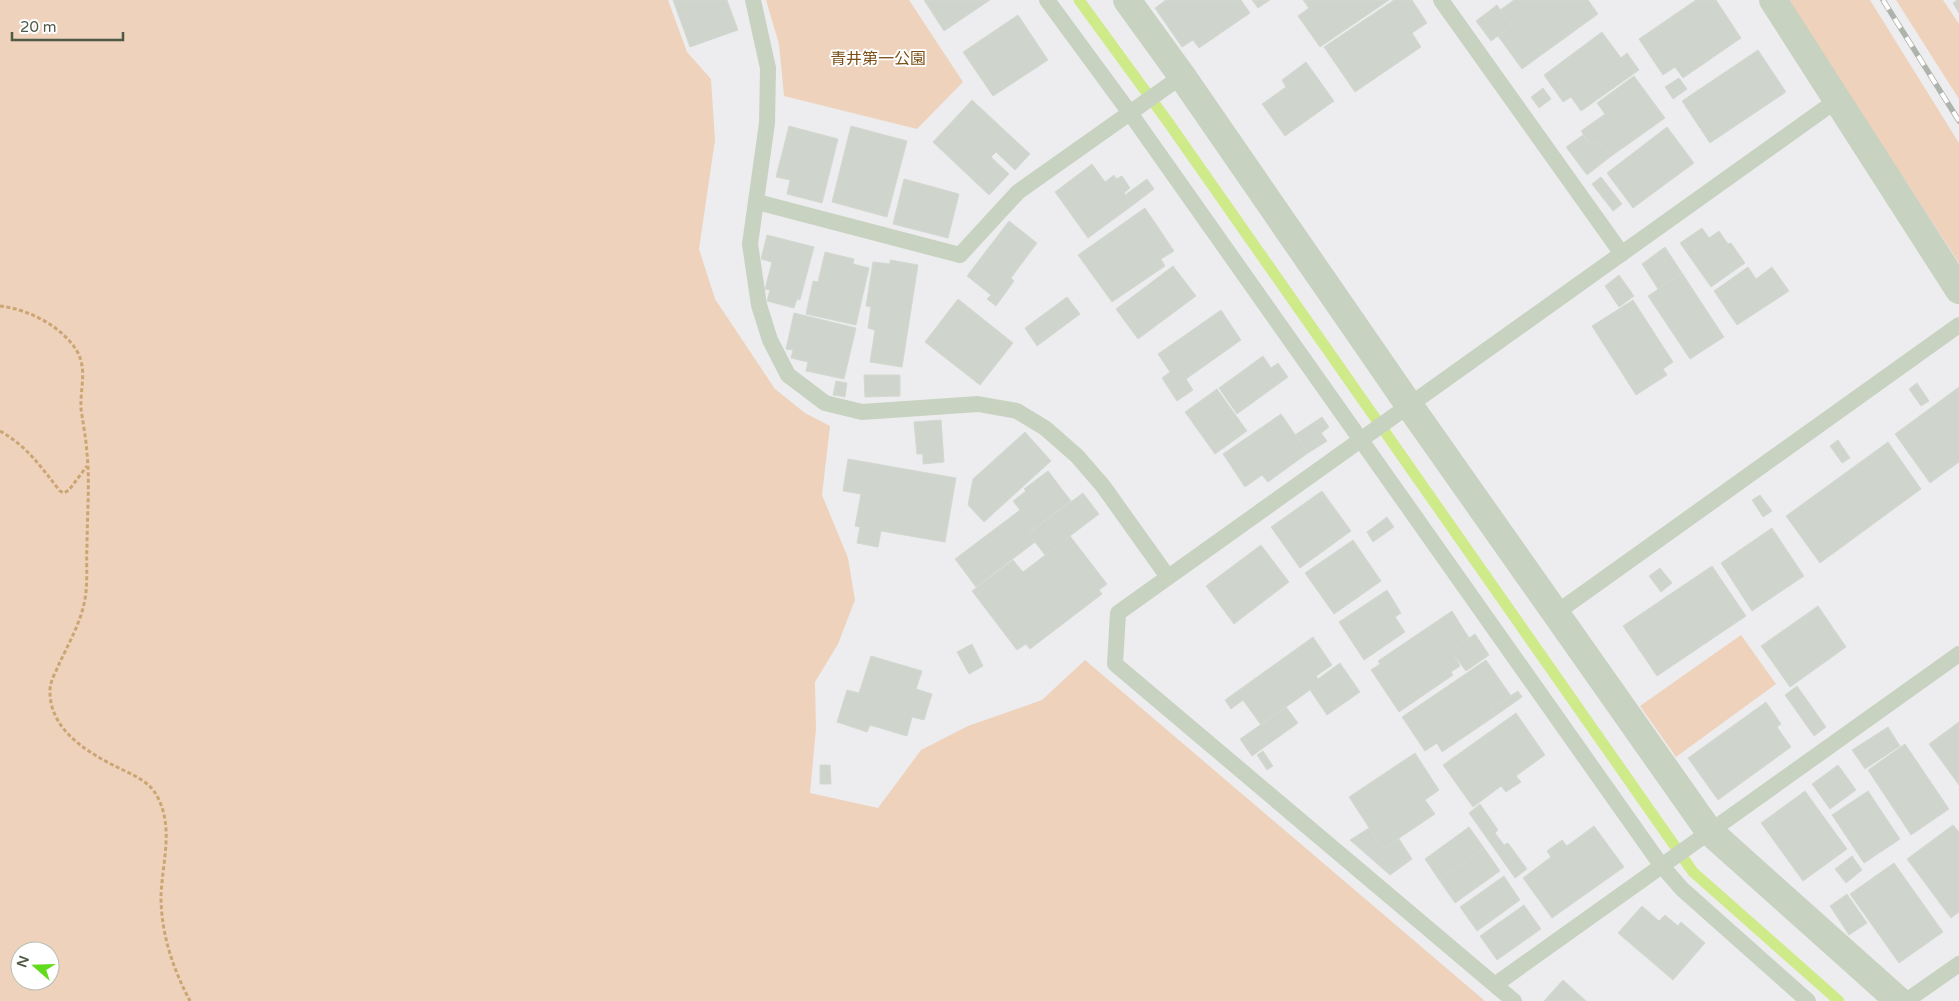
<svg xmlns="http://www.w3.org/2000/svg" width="1959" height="1001" viewBox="0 0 1959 1001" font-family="'Varela Round','Noto Sans JP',sans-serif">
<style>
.green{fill:#eed2bb;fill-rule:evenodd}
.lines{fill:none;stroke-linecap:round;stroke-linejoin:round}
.stream{stroke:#cfea89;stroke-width:11}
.building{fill:#cfd5cc;stroke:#d3d9d1}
.path{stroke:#cba674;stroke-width:3;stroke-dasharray:4 2.5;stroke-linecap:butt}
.service{stroke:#c8d2c0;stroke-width:16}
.minor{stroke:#c8d2c0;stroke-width:28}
.rail-casing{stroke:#aeb3ab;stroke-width:5.5}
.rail{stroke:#fff;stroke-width:4;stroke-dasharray:11;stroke-linecap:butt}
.labels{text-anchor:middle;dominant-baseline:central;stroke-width:4;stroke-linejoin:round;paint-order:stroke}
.park-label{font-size:16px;fill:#7a5018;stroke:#fff}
</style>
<rect width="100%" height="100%" fill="#ededf0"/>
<path class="green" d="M0,0h668l19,52 24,27 4,61 -16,109 16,50 60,90 30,24 25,13 -8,69 26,63 7,42 -17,44 -23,38 1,47 -6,64 68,15 43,-58 47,-24 74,-26 43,-40 400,341h-1485zM20,951h30v30h-30z
M766,0h143l54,82 -46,47 -133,-33 -5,-52z
M1787,0h83l89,143v120z
M1896,0h47l16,24v75z
M1741,635l35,49 -100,73 -36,-51z"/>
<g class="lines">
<path class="stream" d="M1079,0l89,122 525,750 146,129"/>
</g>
<path class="building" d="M673,0h54l11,30 -48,17z
M924,0h66l-46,31z
M1166,0h75l9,13 -51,35 -6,-8 -11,7 -27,-39z
M1252,0h18l-12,8z
M1303,0h86l-69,47 -22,-31 11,-8z
M1394,0h18l15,23 -15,10 9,14 -66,45 -31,-45z
M1514,0h74l10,14 -76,55 -24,-33 14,-10 -12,-16z
M1696,0h20l25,38 -58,40 -8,-11 -12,8 -24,-36z
M1957,0h2v13l-6,-10z
M1497,5l15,21 -21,15 -15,-20z
M1018,15l30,45 -55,36 -30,-44z
M1602,32l19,26 6,-5 12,17 -58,41 -10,-14 -8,5 -19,-27z
M1758,50l28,42 -76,51 -28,-42z
M1306,62l28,39 -49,35 -23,-32 24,-17 -4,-7z
M1634,76l31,42 -55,39 -11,-15 -7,4 -11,-15 24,-17 -8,-11z
M1679,78l8,11 -14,10 -8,-12z
M1543,88l8,11 -12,9 -8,-11z
M972,100l58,54 -15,16 -19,-18 -5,5 18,17 -20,21 -56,-53z
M789,126l49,13 -16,64 -35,-9 3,-14 -14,-3z
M851,126l56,15 -20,76 -55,-15z
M1667,127l27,36 -61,45 -26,-35z
M1583,135l9,11 7,-4 11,15 -23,18 -21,-28z
M1092,164l13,18 9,-7 2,4 6,-3 8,12 -6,5 9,12 -45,33 -33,-46z
M1601,177l21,27 -9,7 -21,-27z
M904,179l55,15 -11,44 -55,-14z
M1147,179l7,10 -21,16 -8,-10z
M1145,208l29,43 -13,8 4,7 -53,36 -34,-47z
M1009,221l28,22 -26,35 3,3 -18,25 -9,-7 4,-4 -24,-19z
M1702,228l7,10 10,-7 9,13 3,-1 14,20 -34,24 -31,-44z
M767,235l47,12 -14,53 -3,-1 -3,9 -27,-7 3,-11 -5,-1 7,-27 -11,-3z
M1665,247l17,26 -24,16 -16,-25z
M825,252l29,7 -1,5 16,4 -13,57 -50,-11 7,-33 5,1z
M890,260l28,5 -16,102 -32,-5 5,-32 -7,-2 3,-21 -5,-1 7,-44 17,2z
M1173,266l23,30 -58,43 -22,-30z
M1748,267l8,12 16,-12 17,24 -52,34 -23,-34z
M1682,273l42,64 -34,22 -42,-63z
M1619,275l15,21 -15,11 -14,-21z
M1067,297l13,17 -43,32 -12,-18z
M958,299l55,44 -33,42 -55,-43z
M1633,300l40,62 -10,7 4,6 -31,20 -44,-69z
M1221,310l20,30 -55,39 7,11 -16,11 -15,-23 8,-6 -12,-18z
M794,313l62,15 -12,51 -38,-8 2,-9 -17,-4 2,-8 -7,-1z
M1263,356l8,12 7,-5 10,14 -51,37 -18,-26z
M864,375h36v21l-35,1z
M836,381l11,2 -2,14 -12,-2z
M1917,383l12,18 -8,5 -12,-17z
M1959,387v75l-29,21 -35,-49z
M1217,389l30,42 -32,23 -30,-42z
M1281,414l27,39 -40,29 -6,-7 -17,12 -22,-33z
M1322,417l7,10 -8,6 6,8 -19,12 -13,-18z
M941,420l3,42 -21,2v-10h-6l-3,-32z
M1025,432l26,29 -67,61 -16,-17 5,-26z
M1838,440l12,18 -8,5 -12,-17z
M1888,442l33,47 -101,74 -34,-47z
M848,459l108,19 -11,64 -64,-11 -3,16 -21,-4 3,-16 -5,-1 6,-32 -18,-3z
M1048,471l23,30 -43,32 7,9 -59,45 -21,-28 65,-49 -7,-9 13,-10 -2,-2z
M1322,491l29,40 -51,37 -29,-41z
M1083,493l16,21 -54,41 -17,-22z
M1760,495l12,16 -9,6 -11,-17z
M1387,517l7,10 -21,15 -6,-10z
M1772,528l32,48 -52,35 -31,-48z
M1070,536l37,48 -8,6 3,4 -72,55 -4,-5 -9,6 -45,-59 41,-31 10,12z
M1353,540l28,41 -47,33 -29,-41z
M1261,545l28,37 -55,42 -28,-38z
M1712,566l34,50 -89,60 -34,-50z
M1660,568l12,15 -11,9 -12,-16z
M1387,590l14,23 -6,4 10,15 -41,28 -25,-38z
M1818,606l28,41 -56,40 -29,-41z
M1452,611l17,27 -12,8 3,5 -6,4 6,11 -9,6 2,3 -54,37 -28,-42 9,-6 -2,-3z
M1475,634l14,21 -23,16 -12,-16 6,-4 -3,-5z
M1313,637l19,28 -16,11 2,3 22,-16 20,29 -33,23 -17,-25 -49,35 -18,-25 -12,9 -6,-9z
M972,644l11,22 -14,8 -12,-22z
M871,656l51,15 -6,18 16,5 -8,26 -12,-3 -5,19 -37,-11 -3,7 -30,-10 10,-32 12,3z
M1486,660l25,36 -21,13 5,7 -53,36 -5,-9 -12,8 -23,-34z
M1797,686l29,41 -12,9 -29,-41z
M1518,691l4,6 -27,19 -5,-7z
M1766,702l15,22 -4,3 14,20 -73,53 -30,-42z
M1286,707l12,16 -46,33 -12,-17z
M1516,713l29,42 -29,21 5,6 -15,10 -5,-6 -28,21 -30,-42z
M1959,722v63l-30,-41z
M1888,727l12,19 -35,23 -13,-19z
M1905,744l44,65 -38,26 -43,-65z
M1263,751l10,15 -6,4 -10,-15z
M1415,753l24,37 -14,10 10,14 -52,35 -34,-52z
M820,765h10l1,19h-11z
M1838,765l18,25 -26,19 -18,-25z
M1805,791l42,58 -44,32 -42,-58z
M1868,791l32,48 -36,24 -32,-48z
M1480,804l18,26 -3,3 9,12 4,-2 19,26 -12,9 -46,-65z
M1953,825l6,7v80l-8,6 -44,-59z
M1594,826l30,41 -72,51 -29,-40 28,-21 -4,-6 15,-11 5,6z
M1469,827l15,21 -45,32 -14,-21z
M1369,828l14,21 16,-10 13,20 -22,16 -40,-35z
M1484,848l16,23 -45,32 -16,-23z
M1852,856l10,14 -16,13 -11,-14z
M1894,863l49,69 -44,31 -49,-69z
M1504,876l16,24 -43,31 -17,-24z
M1847,894l20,29 -18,12 -19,-29z
M1524,905l17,24 -44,31 -17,-24z
M1642,906l17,15 6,-6 13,11 3,-4 24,21 -32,37 -55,-47z
M1563,980l23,21h-42z"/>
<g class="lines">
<path class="path" d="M0,306c28,3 64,21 78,47 9,18 2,36 3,56 2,14 5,29 6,44 3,31 0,63 0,94 -1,17 1,35 -2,52 -4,23 -16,44 -26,65 -3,8 -9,17 -9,26 -1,40 38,63 69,78 14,7 30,13 38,28 18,33 4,69 4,104 1,36 12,69 29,101
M0,431c28,16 40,35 60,60l4,2 5,-3 18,-24"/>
<path class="service" d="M753,0l15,68 -1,55 -17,121 9,61 11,35 18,35 37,28 37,9 116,-8 39,7 28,17 32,28 26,30 65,91
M1047,0l83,113 531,752 21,24 126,112
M1441,0l181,254
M757,202l203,53 58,-63 164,-116
M1556,613l403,-288
M1496,984l463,-330
M1514,1001l-399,-337 3,-51 719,-513
M1906,1001l53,-37"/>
<path class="minor" d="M1127,0l55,76 227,329 300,426 190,170
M1773,0l186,290"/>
<defs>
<path id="rail" d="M1883,0l76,121"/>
</defs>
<use href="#rail" class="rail-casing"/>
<use href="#rail" class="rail"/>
</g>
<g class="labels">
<g class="park-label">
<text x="878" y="59">青井第一公園</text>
</g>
</g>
<g transform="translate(35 966) rotate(290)"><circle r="24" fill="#ffffff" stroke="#b9bdb5"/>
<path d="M0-4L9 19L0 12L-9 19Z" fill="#61db1b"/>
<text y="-8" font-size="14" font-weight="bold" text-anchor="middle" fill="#4f5a46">N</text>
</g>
<path d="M12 32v8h111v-8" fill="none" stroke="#4f5a46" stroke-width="2.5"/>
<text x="20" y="32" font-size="15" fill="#4f5a46" stroke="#ffffff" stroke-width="4" paint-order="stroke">20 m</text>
</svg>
